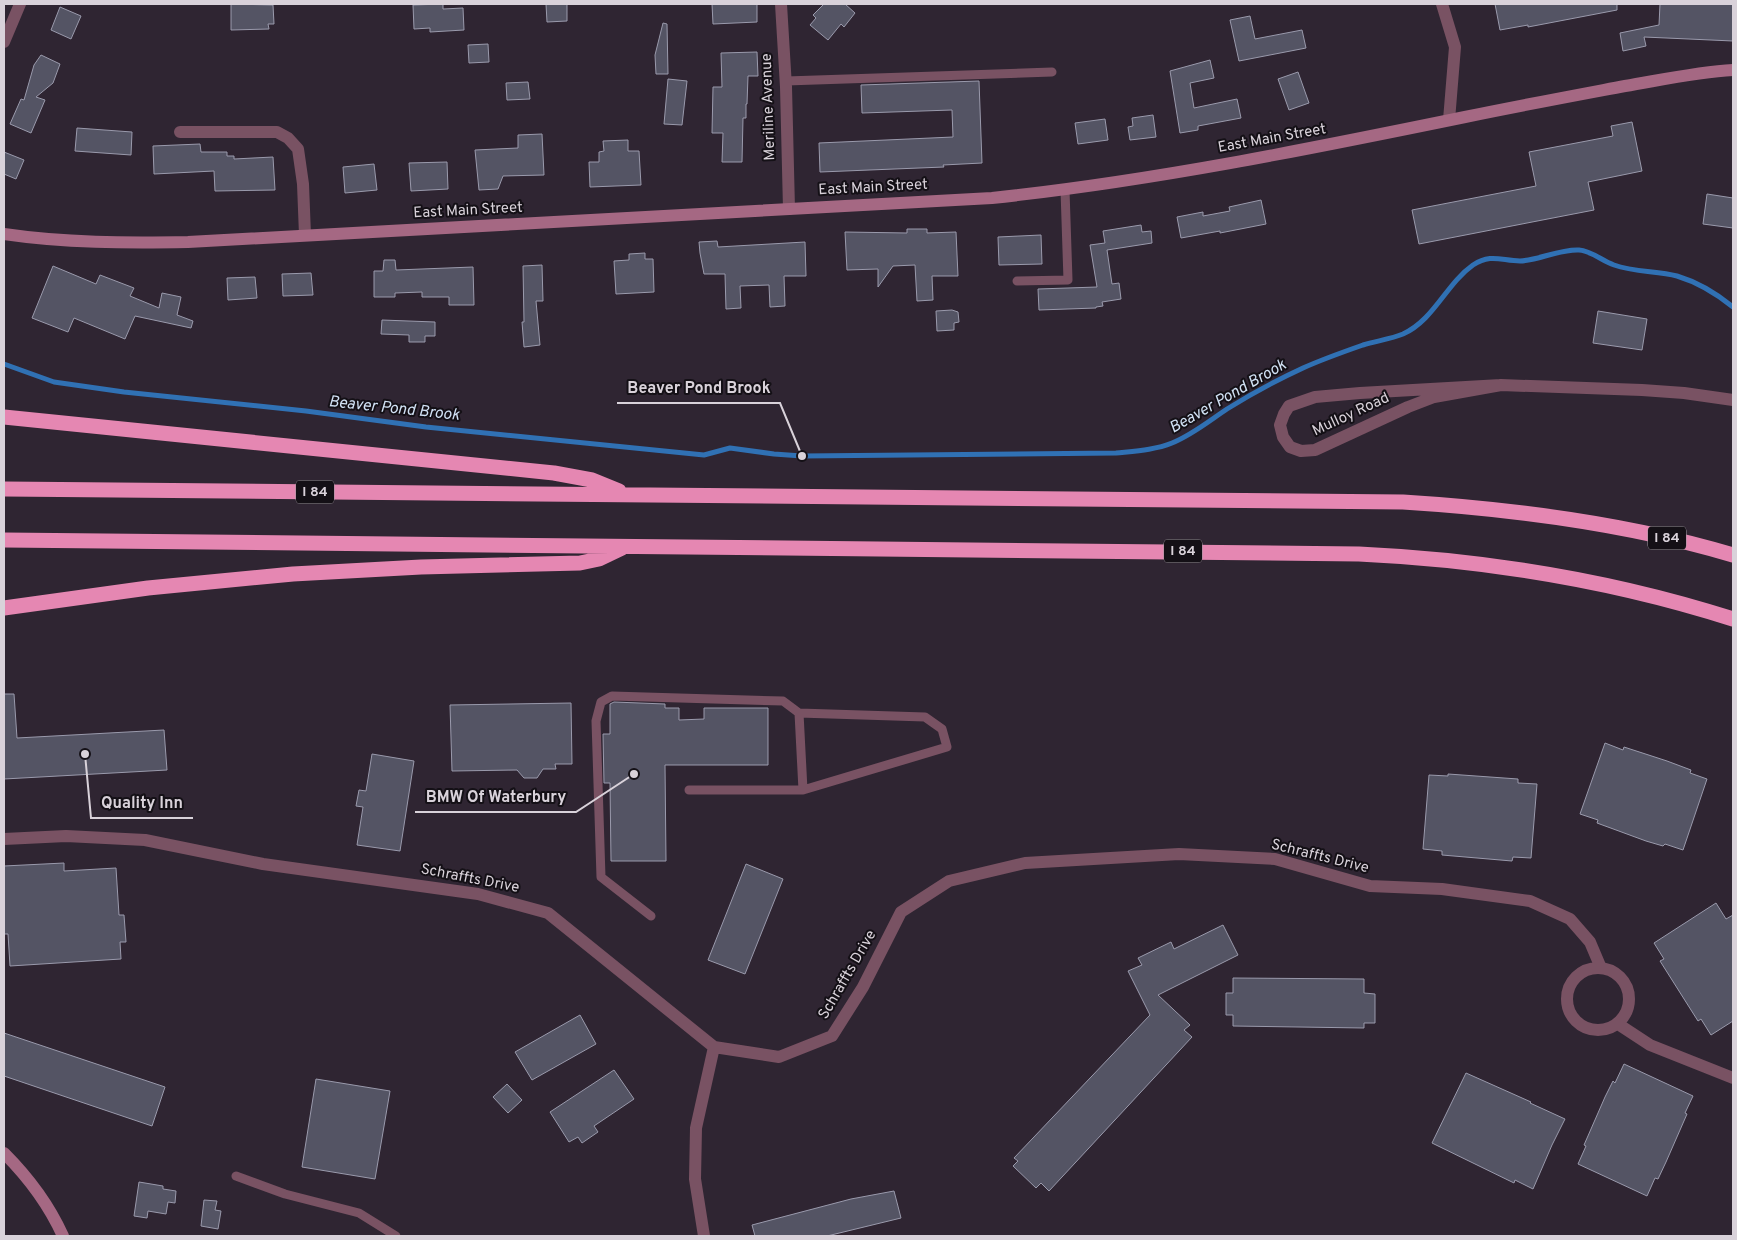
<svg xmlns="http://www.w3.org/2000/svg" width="1737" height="1240" viewBox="0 0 1737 1240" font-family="Overpass,sans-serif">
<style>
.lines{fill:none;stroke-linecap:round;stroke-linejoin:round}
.stream{stroke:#3071b4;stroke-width:5}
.building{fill:#545464;stroke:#9a9aac}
.service{stroke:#795263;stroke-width:9}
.minor{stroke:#795263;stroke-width:12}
.secondary{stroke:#a56883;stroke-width:12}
.motorway{stroke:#e587b2;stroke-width:15}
.labels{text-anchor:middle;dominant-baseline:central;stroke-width:4;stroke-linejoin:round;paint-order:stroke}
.shield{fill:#141016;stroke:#9e989f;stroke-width:1}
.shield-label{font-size:14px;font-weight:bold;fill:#d9d2da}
.street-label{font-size:15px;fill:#d9d2da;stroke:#141016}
.water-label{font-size:16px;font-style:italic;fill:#d2e2f5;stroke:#141016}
.leader{fill:none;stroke:#d9d2da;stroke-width:2}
.callout-dot{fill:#d9d2da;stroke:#141016;stroke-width:2}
.callout-label{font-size:16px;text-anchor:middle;font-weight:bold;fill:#d9d2da;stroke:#141016;stroke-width:4;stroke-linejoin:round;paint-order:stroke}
</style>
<rect width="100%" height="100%" fill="#2f2532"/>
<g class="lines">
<path class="stream" d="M4,364l50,18 70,10 182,19 120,16 278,28 26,-7 44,6 28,2 314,-3c19,-2 39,-3 56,-10 20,-8 37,-22 55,-34 24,-15 50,-29 76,-41 20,-9 40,-16 60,-23 13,-4 28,-6 40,-11 31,-14 43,-50 70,-69 18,-12 29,-4 47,-4 20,-1 39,-12 59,-11 13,1 23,11 35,15 20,7 42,6 63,11 20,6 40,18 56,31"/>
</g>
<path class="building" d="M231,4l42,1 1,19h-6l1,5 -38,1z
M443,4v5l20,-1 1,22 -34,2v-4l-16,1 -1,-24z
M546,4h21v17l-20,1z
M712,4h45v18l-44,2z
M824,4h21l10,9 -11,14 -3,-3 -13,16 -18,-15 6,-7 -3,-3z
M1495,4h122v6l-89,17v-2l-28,5z
M1660,4h73v37l-89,-4 2,9 -23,5 -3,-18 39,-8z
M60,7l21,9 -10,23 -20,-9z
M1250,16l5,23 47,-9 4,18 -67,13 -9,-41z
M663,23l4,1 1,50h-12l-1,-19z
M488,44l1,18 -20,1 -1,-18z
M757,52l1,24h-10l-1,28h-1v14h-3l-1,44h-20l1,-29h-11l1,-46h9l-1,-34z
M41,55l19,9 -7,19 -17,14 9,3 -14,33 -21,-9 11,-25 3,1 10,-35z
M1210,60l4,18 -24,5 4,25 43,-9 4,19 -43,8v4l-18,3 -10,-62z
M1298,72l11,31 -20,7 -11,-31z
M668,79l19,2 -5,44 -18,-1z
M979,81l3,82 -39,2 1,2 -124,5 -1,-29 134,-6 -1,-27 -90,3 -1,-28z
M528,82l2,17 -23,1 -1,-17z
M1153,115l3,22 -26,3 -2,-13 5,-1 -1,-8z
M1105,119l3,21 -30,4 -3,-21z
M1632,122l10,49 -54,11 6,28 -175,34 -7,-34 124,-24 -7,-34 84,-16 -2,-10z
M77,128l55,4 -1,23 -56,-4z
M542,134l2,41 -41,1 -5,13 -19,1 -4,-40 43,-2v-13z
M628,140v11h11l2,34 -51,2 -1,-25h10v-10l5,-1 -1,-10z
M200,144l1,8h26v4h7v3l39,-2 2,33 -60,1 -1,-20 -60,3 -1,-28z
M4,152l20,8 -8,19 -12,-5z
M447,162l1,27 -37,2 -2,-28z
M374,164l3,26 -32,3 -2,-26z
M1707,194l26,4v30l-30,-4z
M1261,200l5,24 -46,9v-2l-39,7 -4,-21 26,-5v4l27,-5 -1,-4z
M1141,225l1,7 9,-1 1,12 -45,7 5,34 7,-1 2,16 -19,3 1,4 -7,1v1l-57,2 -1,-21 59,-2 -7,-42 15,-2 -2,-12z
M907,229h20v4l29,-1 2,44h-26l1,24 -16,1 -2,-36 -22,1 -15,21v-18l-31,1 -2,-38 62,1z
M1041,235l1,29 -43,1 -1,-28z
M717,241l1,6 87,-5 1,34h-22l1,30 -15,1 -1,-22 -29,1 1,22 -15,1 -1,-35h-21l-4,-21 -1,-11z
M645,253v6h8l1,33 -38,2 -2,-33 15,-1v-6z
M384,260h11l1,10 77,-3 1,38h-25v-8h-27v-5l-27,1v4h-21v-26h9z
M542,265l1,36h-7l4,44 -16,2 -2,-25h2l-1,-56z
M53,266l43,18 4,-9 34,13 -4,8 29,12 3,-15 19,4 -4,18 16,6 -2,7 -56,-12 -10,23 -51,-21 -6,14 -36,-14z
M311,273l2,22 -30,1 -1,-22z
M255,277l2,21 -29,2 -1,-22z
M952,310l6,2 1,10 -5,1v7l-17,1 -1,-20z
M1598,311l49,8 -5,31 -49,-7z
M382,320l53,2v14h-10v6h-16v-7l-28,-1z
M4,694h10l3,44 147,-8 3,40 -163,9z
M614,702l51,2v4h14v12l25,-1v-11h64v57h-103l1,96h-55l-1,-78h-6l-1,-49h7v-30z
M571,703l1,61h-17l1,5h-13l-6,9h-13l-7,-8 -65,1 -2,-66z
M1605,743l18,7 1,-3 43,14 24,9 -1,3 17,6 -24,71 -18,-6 -2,2 -17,-5 -49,-18 1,-3 -18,-6z
M372,754l42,7 -14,90 -43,-6 6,-38 -7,-1 3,-16 7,1z
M1448,774l70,5v4l19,1 -6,74 -18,-1 -1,4 -70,-6v-4l-19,-2 6,-74 19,1z
M64,863v8l52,-3 3,47h5l2,27h-6l1,17 -111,7 -2,-32h-4v-68z
M746,864l37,15 -38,95 -37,-14z
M1716,903l10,16 7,-4v106l-22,14 -10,-16 -3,2 -38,-60 4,-2 -10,-16z
M1223,925l15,30 -80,40 32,30 -6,5 8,7 -143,154 -8,-8 -5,5 -23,-22 5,-5 -4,-3 136,-143 -22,-44 14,-6 -4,-7 33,-16 3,7z
M1233,978l131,1v14l11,1v29h-11v5l-131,-2v-11h-7v-22h7z
M580,1015l16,29 -64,36 -17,-28z
M4,1033l161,54 -13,39 -148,-50z
M1624,1064l69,32 -8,17 2,1 -21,48 -8,17 -3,-1 -8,18 -69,-32 8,-18 -2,-1 21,-48 8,-16 2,2z
M614,1070l20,29 -40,27 4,6 -16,11 -4,-6 -9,5 -19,-30z
M1466,1073l65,29 -1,1 35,16 -13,26 -19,44 -18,-9 -1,3 -82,-40z
M316,1079l74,12 -15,88 -73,-12z
M507,1084l15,16 -14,13 -15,-16z
M139,1182l24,4v3l13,2 -1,12 -7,-1 -2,12 -18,-3 -1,7 -13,-2z
M894,1191l7,27 -74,18h-72l-3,-11 99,-26z
M204,1200l13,1 -2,9 6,1 -3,18 -17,-3z"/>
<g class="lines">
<path class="service" d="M786,81l266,-9
M1017,281l51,-1 -3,-90
M689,790h114l-4,-77 126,4 17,12 5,18 -144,43
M651,916l-50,-39 -5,-156 5,-19 11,-6 171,5 16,12
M236,1176l49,18 74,19 37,23"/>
<path class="minor" d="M781,4l5,83 3,122
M1442,4l13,43 -6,73
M4,42l16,-38
M180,132h97l11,6 10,11 5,35 2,51
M1501,385l-67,12 -26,10 -93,43 -14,1 -11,-4 -7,-10 -3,-12 4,-11 5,-8 26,-9 45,-4 141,-8 141,5 42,3 49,7
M4,839l62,-3 79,4 118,24 215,30 70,19 166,134 65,10 53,-21 31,-49 38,-75 48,-31 76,-18 154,-9 96,5 95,27 72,3 88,12 40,18 20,23 11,26
M1567 999a31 31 0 1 1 62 0a31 31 0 1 1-62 0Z
M1618,1024l32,21 83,33
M704,1236l-9,-57 1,-51 18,-81"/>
<path class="secondary" d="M4,234c61,9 122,9 184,8l804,-44c160,-17 317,-49 473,-81 53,-11 107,-21 160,-31 36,-6 72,-14 108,-16
M4,1153c24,24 45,52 59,83"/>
<path class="motorway" d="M4,417l550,56 38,7 27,11
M4,489l1399,13c111,7 223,21 330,53
M4,540l1355,14c127,6 252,26 374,65
M4,608l144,-20 145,-14 128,-7 159,-4 19,-4 23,-11"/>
</g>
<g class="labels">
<g class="shield">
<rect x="296" y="480.5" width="38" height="23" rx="4"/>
<rect x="1648" y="526.5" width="38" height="23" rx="4"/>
<rect x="1164" y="539.5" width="38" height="23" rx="4"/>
</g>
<g class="shield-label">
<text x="315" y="492">I 84</text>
<text x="1667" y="538">I 84</text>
<text x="1183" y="551">I 84</text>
</g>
<g class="street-label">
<text transform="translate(769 107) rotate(-92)">Meriline Avenue</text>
<text transform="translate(1272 139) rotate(-10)">East Main Street</text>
<text transform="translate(873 188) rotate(-3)">East Main Street</text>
<text transform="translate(468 211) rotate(-3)">East Main Street</text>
<text transform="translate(1351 415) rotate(-25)">Mulloy Road</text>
<text transform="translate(1320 857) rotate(14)">Schraffts Drive</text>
<text transform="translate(470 879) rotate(11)">Schraffts Drive</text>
<text transform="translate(848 975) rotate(-60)">Schraffts Drive</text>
</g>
<g class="water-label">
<text transform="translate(1228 397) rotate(-30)">Beaver Pond Brook</text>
<text transform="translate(394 409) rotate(6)">Beaver Pond Brook</text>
</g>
</g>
<path class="leader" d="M802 456L780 403H617M634 774L576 812H415M85 754L91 818H193"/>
<g class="callout-dot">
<circle cx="802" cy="456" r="5"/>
<circle cx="634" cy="774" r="5"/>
<circle cx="85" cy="754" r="5"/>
</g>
<g class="callout-label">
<text x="699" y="393">Beaver Pond Brook</text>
<text x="496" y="802">BMW Of Waterbury</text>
<text x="142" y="808">Quality Inn</text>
</g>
<rect width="1737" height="1240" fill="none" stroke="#d9d2da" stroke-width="10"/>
</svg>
